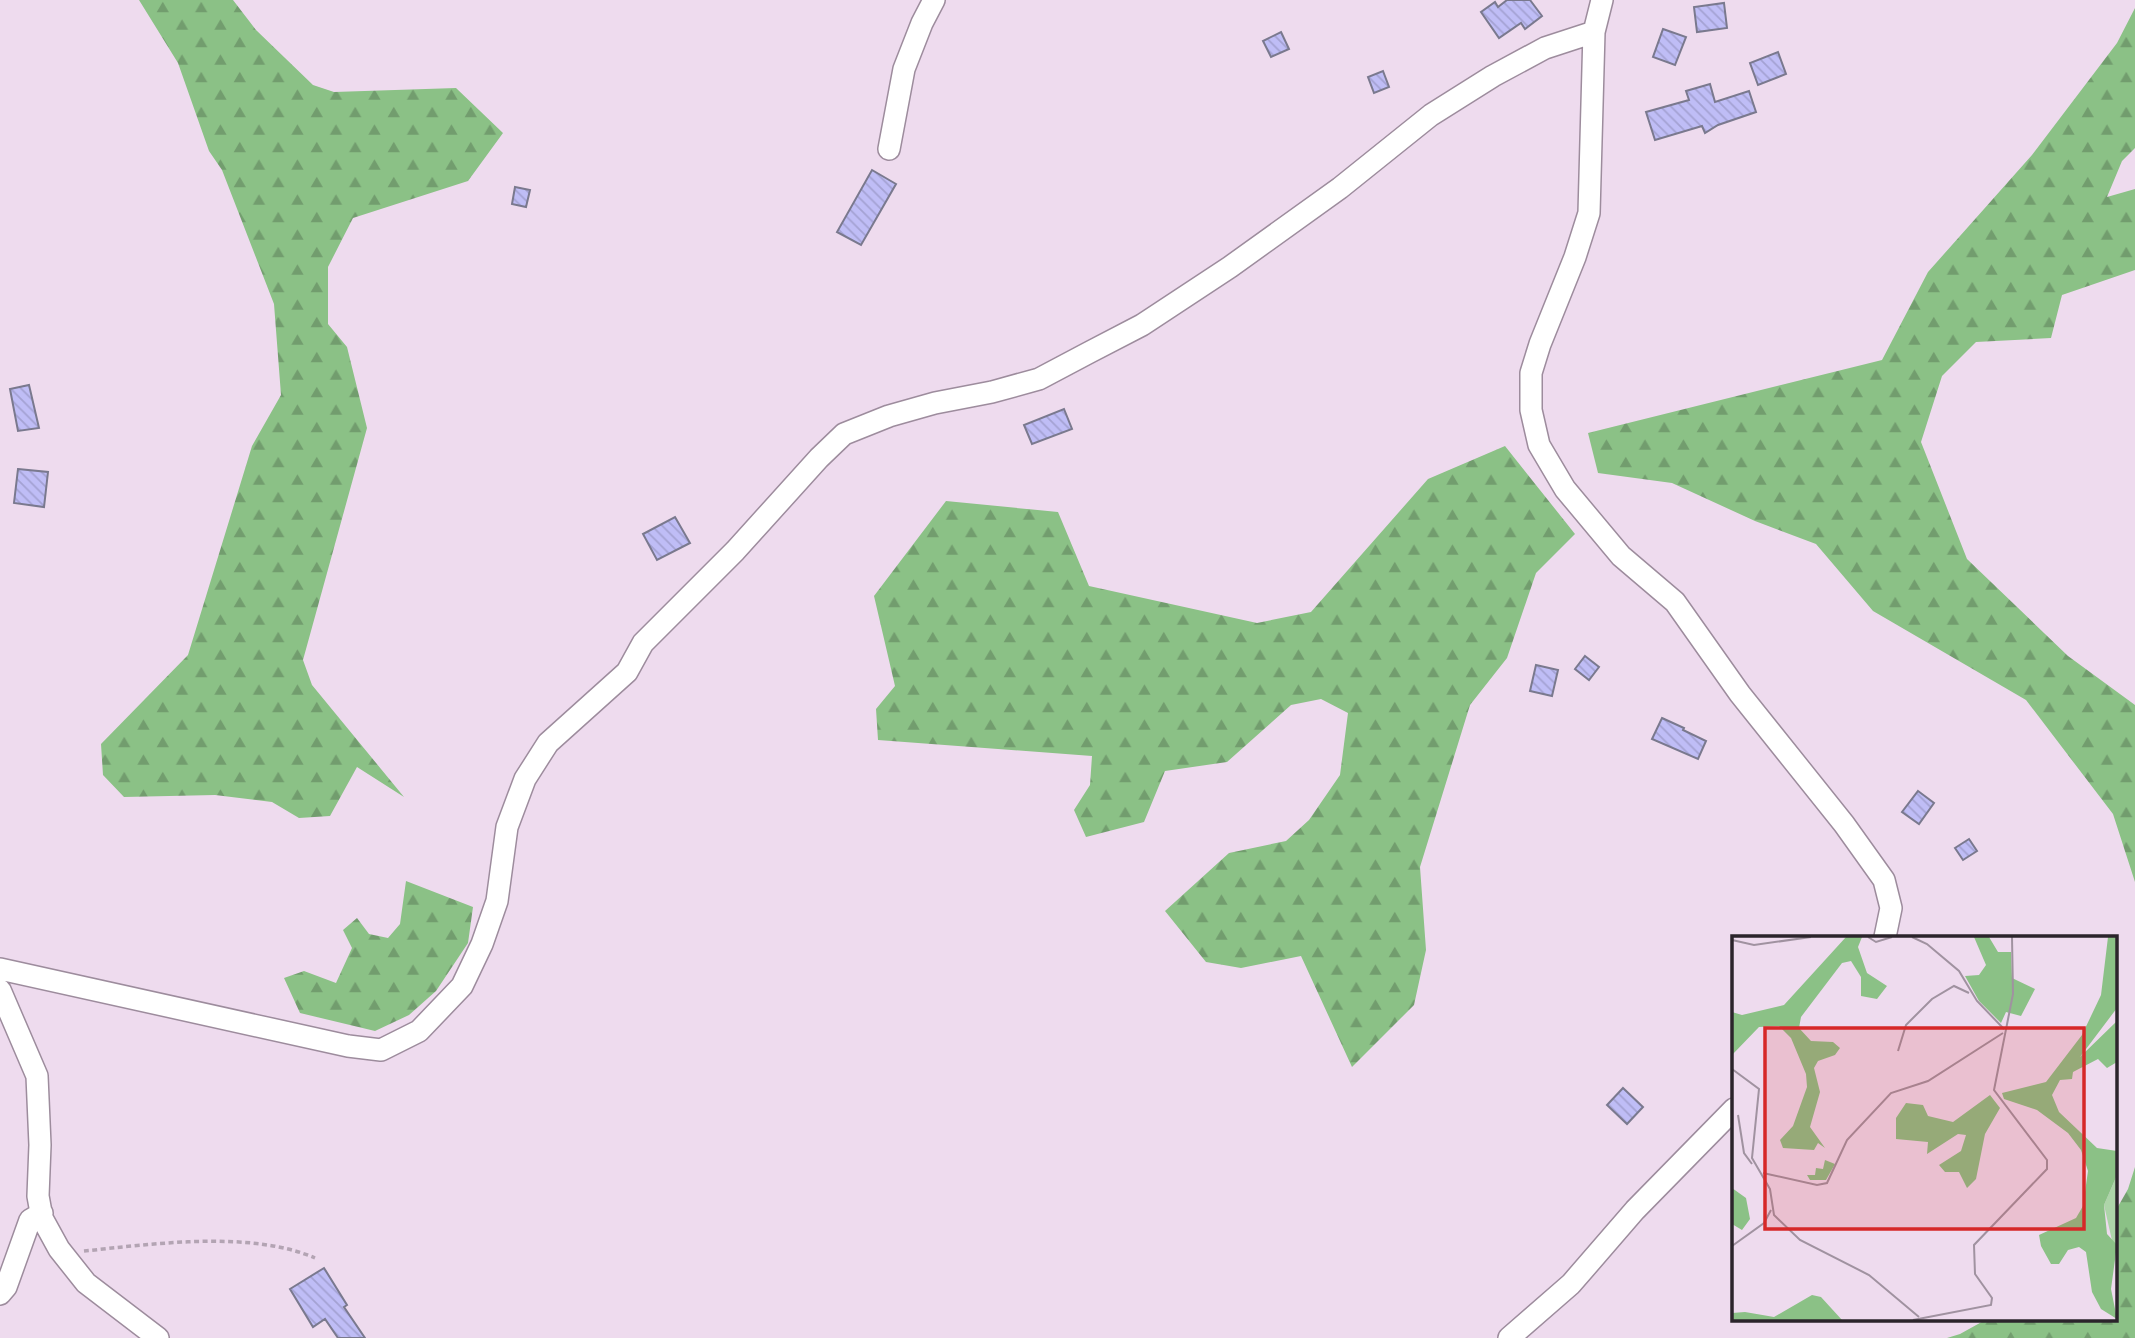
<svg xmlns="http://www.w3.org/2000/svg" width="2135" height="1338" viewBox="0 0 2135 1338" font-family="'Titillium Web',sans-serif">
<style>
.forest{fill:url(#forest-firs)}
.building{fill:url(#building-back-hatch);stroke:#7a798e;stroke-width:2}
.lines{fill:none;stroke-linecap:round;stroke-linejoin:round}
.minor-casing{stroke:#9d8c9d;stroke-width:24}
.path{stroke:#b3a4b3;stroke-width:3.5;stroke-dasharray:5 3.5;stroke-linecap:butt}
.minor{stroke:#fff;stroke-width:21}
.inset-road{fill:none;stroke:#a092a0;stroke-width:2}
.view{fill:#d62828;fill-opacity:0.15;stroke:#d62828;stroke-width:3.5}
.inset-edge{fill:none;stroke:#2b242b;stroke-width:3.5}
</style>
<defs>
<pattern id="forest-firs" width="22" height="20" patternUnits="userSpaceOnUse" patternTransform="scale(1.75)"><rect width="22" height="20" fill="#8bc186"/><path d="M5 1l3.5 6h-7zM16 11l3.5 6h-7z" fill="#729d6e"/></pattern>
<pattern id="building-back-hatch" width="6" height="6" patternUnits="userSpaceOnUse" patternTransform="scale(1.75)"><rect width="6" height="6" fill="#bfbdf6"/><path d="M-1 5l2 2M0 0l6 6M5-1l2 2" fill="none" stroke="#a4a2d3"/></pattern>
</defs>
<rect width="100%" height="100%" fill="#eedbee"/>
<path class="forest" d="M139,0h94l23,30 57,55 21,7 122,-4 47,45 -35,48 -115,37 -25,49v57l19,23 20,81 -64,232 9,25 92,112 -47,-30 -27,49 -31,2 -27,-16 -57,-7 -91,2 -21,-22 -2,-31 87,-89 64,-209 29,-51 -7,-91 -52,-134 -13,-19 -31,-88z
M2135,8v140l-13,13 -15,36 28,-8v81l-73,25 -11,43 -75,4 -34,34 -21,66 46,117 101,97 67,49v177l-22,-68 -87,-114 -153,-89 -57,-67 -61,-23 -83,-38 -74,-10 -10,-40 294,-73 46,-88 104,-117 85,-112z
M1505,446l70,88 -39,39 -29,85 -37,47 -50,162 6,83 -12,55 -62,62 -51,-111 -60,12 -35,-6 -41,-51 64,-58 57,-12 23,-21 31,-45 8,-62 -27,-14 -30,6 -64,57 -62,9 -21,51 -58,15 -12,-27 16,-25 2,-29 -214,-16 -2,-31 19,-23 -21,-90 72,-95 112,11 31,74 168,37 54,-11 117,-133z
M406,881l67,26 -5,36 -32,48 -27,24 -34,16 -75,-18 -16,-35 20,-7 32,12 16,-35 -9,-18 14,-12 12,16 19,4 12,-14z
M2135,1167v171h-188l13,-4 27,-15h129v-109l12,-21z"/>
<path class="building" d="M1507,0h23l12,16 -17,13 -4,-6 -22,15 -18,-26 14,-10 3,5z
M1724,3l3,25 -30,4 -3,-25z
M1663,29l23,8 -11,28 -22,-8z
M1281,32l8,17 -18,8 -8,-16z
M1778,52l8,22 -28,11 -8,-22z
M1383,71l6,16 -15,6 -6,-16z
M1710,84l5,18 34,-11 7,21 -38,13 -13,8 -3,-7 -47,14 -9,-28 43,-12 -3,-9z
M872,170l24,14 -35,61 -24,-13z
M515,187l15,3 -4,17 -14,-3z
M29,385l10,43 -21,3 -8,-42z
M1064,409l8,20 -40,15 -8,-19z
M18,469l30,3 -4,35 -30,-4z
M675,517l15,26 -33,17 -14,-26z
M1585,656l14,11 -10,13 -14,-11z
M1536,665l22,5 -6,26 -22,-5z
M1662,718l22,10 -1,2 23,11 -8,18 -46,-20z
M1918,791l16,12 -15,21 -17,-12z
M1969,839l8,12 -14,9 -8,-12z
M1623,1088l20,19 -16,17 -20,-19z
M324,1268l23,37 -3,2 21,31h-27l-13,-19 -12,8 -23,-38z"/>
<g class="lines">
<defs>
<path id="minor" d="M1602,0l-8,32 -5,181 -14,44 -35,87 -9,29v37l8,35 26,44 56,67 54,46 65,92 104,130 40,56 7,28 -6,29
M889,149l15,-80 18,-46 12,-23
M0,969l348,77 33,4 38,-19 43,-45 20,-42 15,-43 10,-74 18,-48 23,-36 79,-71 16,-29 92,-92 84,-93 25,-24 45,-18 46,-13 57,-11 47,-13 51,-27 52,-27 88,-58 110,-79 91,-73 62,-39 52,-28 49,-16
M0,990l37,86 3,69 -2,51 4,22 17,31 27,34 72,55
M0,1294l6,-7 24,-67 12,-7
M1509,1338l62,-54 64,-74 99,-101"/>
</defs>
<use href="#minor" class="minor-casing"/>
<path class="path" d="M84,1251c70,-7 166,-21 231,7"/>
<use href="#minor" class="minor"/>
</g>
<g transform="translate(1732 936)">
<rect width="385" height="385" fill="#eedbee"/>
<path d="M385,239v70h-4l-9,-40z" fill="#add5a9"/>
<path d="M114,1h16l-4,10 9,26 20,13 -10,13 -16,-3v-19l-10,-16 -9,2 -41,54 -2,11 12,13 22,1 7,6 -5,7 -17,6 -4,7 6,24 -10,35 15,21 -7,-5 -4,7 -31,-2 -3,-8 13,-14 14,-39 -1,-13 -15,-36 -12,-12 -20,1 -27,28v-43l10,3 42,-10zM242,1h15l9,15h13l1,26 23,11 -14,27 -15,-4 -5,11 -22,-22 -14,-25 14,-1 7,-10zM376,1h9v71l-37,49 37,-36v41l-10,6 -9,-9 -25,13 -1,7 -12,1 -8,15 7,17 38,36 20,3v24l-13,30 3,29 10,11 -6,44 6,30 -16,-10 -9,-17 -6,-40 -7,-5 -11,3 -9,14h-8l-10,-18 -2,-11 37,-17 7,-12 5,-35 -7,-21 -13,-17 -31,-23 -33,-11 -2,-6 44,-11 36,-47 19,-40zM258,159l10,13 -15,26 -9,45 -9,9 -8,-16h-14l-6,-7 22,-14 5,-16 -8,-1 -31,20 1,-12 -32,-3v-21l10,-15 17,2 5,11 25,6zM93,224l10,4 -9,16h-16l-3,-5h8l1,-7 7,1zM0,252l14,10 4,21 -8,11 -10,-6zM80,359l9,2 21,23h-110v-7l13,-1 29,5z" fill="#8bc186"/>
<path class="inset-road" d="M136,1l8,5 16,-5M180,1l15,7 32,27 18,30 27,28M0,4l22,5 57,-8M166,115l8,-26 26,-26 22,-13 15,7M0,133l27,20 -7,69 18,31 4,26 26,25 69,35 50,42M6,179l6,38 8,11M31,237l54,12 10,-2 20,-43 44,-47 37,-12 75,-48M0,310l32,-23 7,-13M181,384l78,-15 1,-7 -17,-24 -1,-29 73,-76v-9l-53,-70 19,-96 -1,-57"/>
<path class="view" d="M33,92h319v201h-319z"/>
<rect width="385" height="385" class="inset-edge"/>
</g>
</svg>
